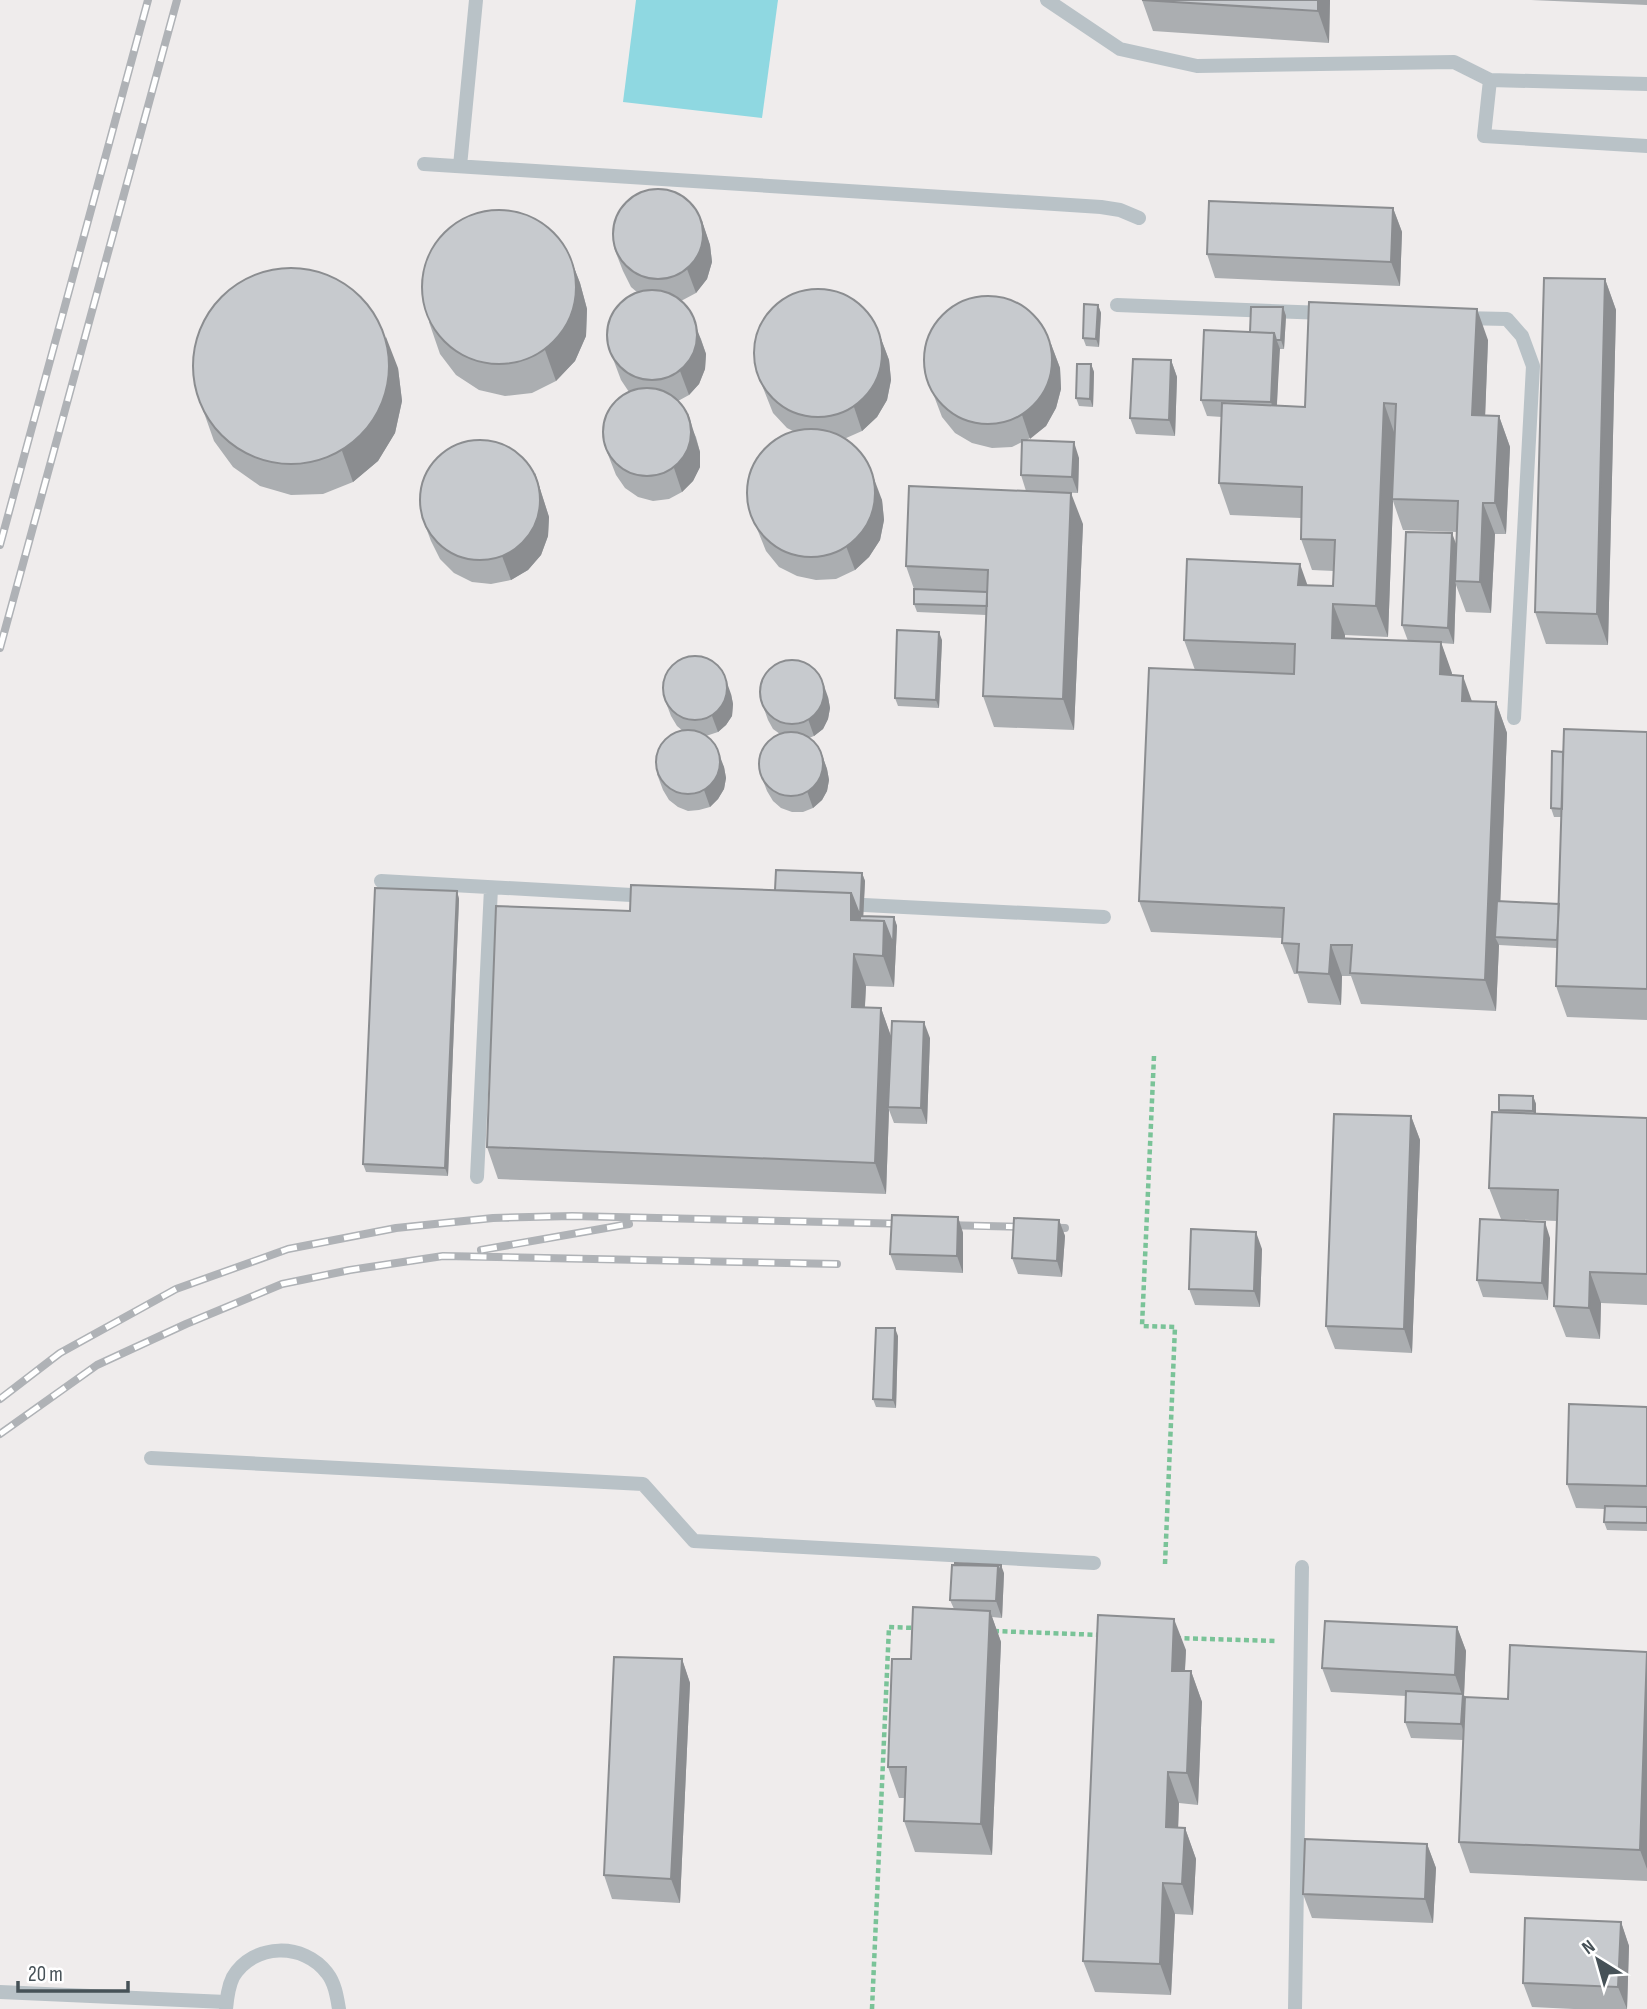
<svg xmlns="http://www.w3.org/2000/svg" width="1647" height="2009" viewBox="0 0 1647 2009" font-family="'Sofia Sans Condensed',sans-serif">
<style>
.water{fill:#8fd8e1}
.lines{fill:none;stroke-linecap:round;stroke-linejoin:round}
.path{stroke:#7ac398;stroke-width:4.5;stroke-dasharray:5 3.5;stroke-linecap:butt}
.lane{stroke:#b9c2c7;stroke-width:14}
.rail-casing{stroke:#afb2b6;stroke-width:8}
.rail{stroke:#fff;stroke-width:5;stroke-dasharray:16;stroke-linecap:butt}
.wall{fill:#abaeb1;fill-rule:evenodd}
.shaded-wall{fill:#8b8d90}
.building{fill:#c7cace;stroke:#8b8d90;stroke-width:2}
</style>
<rect width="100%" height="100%" fill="#efecec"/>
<path class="water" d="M636,0h142l-16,118 -139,-16z"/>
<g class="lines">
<path class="path" d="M1154,1056l-12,270 33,1 -10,237
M994,1631l107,4
M1176,1638l100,3
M872,2009l17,-382 27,1"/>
<path class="lane" d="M1047,0l73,49 77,17 257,-4 36,18
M1647,84l-157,-4 -6,56 163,10
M424,164l677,43 19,3 19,8
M460,166l16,-166
M1117,305l208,8
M1461,318l46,1 15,17 11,30 -19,352
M381,881l268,15
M864,905l240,12
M477,1177l14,-289
M151,1458l492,26 51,57 400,22
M0,1992l226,10
M226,2009c1,-11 2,-22 7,-32 20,-34 71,-35 94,-4 8,10 10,24 12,36
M1295,2009l7,-442"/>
<defs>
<path id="rail" d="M0,545l148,-545
M0,648l177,-648
M942,1225l123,3
M481,1250l148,-26
M0,1399l60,-46 116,-64 112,-40 108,-21 97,-10 79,-2 338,8
M0,1434l97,-69 89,-41 96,-40 68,-14 93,-14 394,8"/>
</defs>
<use href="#rail" class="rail-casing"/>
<use href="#rail" class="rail"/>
</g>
<path class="wall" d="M1142,0h188l-1,43 -176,-12z
M1531,0h116v5z
M1393,208l9,24 -2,54 -185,-8 -8,-24z
M702,221l8,24 2,17 -5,17 -11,14 -15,8 20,38 5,15 -1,15 -6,15 -10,11 -11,6 18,36 4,15v15l-7,14 -11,11 -13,7 -16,2 -15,-4 -13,-9 -9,-13 -9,-23 22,-60 -8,-12 -9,-24 26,-63 -7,-6 -8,-16 -9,-23z
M568,252l12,31 7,26 -1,27 -11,25 -19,20 -24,12 -27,3 -26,-6 -23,-15 -16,-21 -11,-32z
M1605,279l11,31 -8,335 -62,-1 -11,-32z
M1098,305l3,8 -2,34 -13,-1 -3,-8z
M1283,307l3,9 -2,33h-5l-2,56 28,2 183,-67 -3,75 14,1 11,31 -4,87h-11l-4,79 -25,-1 -10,-27 -2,59 -13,-1 11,32 20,27h24l11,31 -7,168 59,3 2,-87h-7l-3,-9 12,-56 84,-20v288l-80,-3 -11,-31 1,-38 -58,-3 -3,66 -135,-7 -10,-28h-9l-1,29 -33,-2 -10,-29h-4l-12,-31v-5l-131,-6 -12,-31 56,-231 -11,-30 124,-55 25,1 1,-15 -22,-1 -11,-31v-21l-71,-3 -11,-32 3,-66 -15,-1 -6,-16 49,-68zM1393,501l10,29 54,2 -1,14 -54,79 6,16 -63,-3v-3l43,2z
M880,336l9,24 2,20 -4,20 -10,17 -15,14 -18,8 38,61 2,20 -4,20 -11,17 -14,13 -19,9 -20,1 -19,-4 -18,-9 -13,-16 -17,-42 44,-78 -6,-3 -14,-15 -17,-43z
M1051,344l9,24 1,21 -5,19 -10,18 -19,14 52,18 -1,35 -52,-2 -5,-16 1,-33 -10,5 -20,1 -20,-5 -17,-10 -13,-16 -16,-42z
M1171,360l6,17 -2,59 -39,-2 -6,-16z
M1091,364l3,8 -1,35 -14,-1 -3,-8z
M398,368l4,33 -7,32 -17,28 -25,21 -30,12 -32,1 -31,-9 -27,-19 -19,-26 -11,-31z
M535,473l14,44 -1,19 -7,19 -13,15 -17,10 -20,4 -19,-2 -18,-9 -14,-14 -9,-18 -9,-24z
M1083,524l-9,206 -80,-3 -11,-31 3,-81 -69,-3 -3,-8v-15l-8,-23z
M942,640l-3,68 -41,-2 -3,-8z
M731,694l2,10 -1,12 -6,9 -8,7 -12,4 18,31 2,11 -2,11 -6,10 -8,8 -11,3 -11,1 -10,-4 -9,-7 -6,-10 -6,-16 26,-43 -6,-5 -6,-10 -6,-16z
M828,697l2,11 -2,11 -5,10 -9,7 -5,2 12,14 6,17 2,11 -2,11 -5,9 -9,8 -10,4h-11l-11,-4 -8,-7 -6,-10 -6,-16 19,-41 -7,-5 -5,-9 -6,-17z
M862,873l3,8 -2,35 31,1 3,9 -3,61 -28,-1 -1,21 16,1 10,29 39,1 -3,86 -33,-1 -5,-13 -3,84 -388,-15 -11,-32 143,-236 145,-21z
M457,891l2,8 -11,277 -82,-4 -3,-8z
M1533,1096l3,8v9l111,5v187l-46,-2 -1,36 -34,-2 -12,-31 3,-85 -56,-2 -12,-31 10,-78z
M1411,1116l9,24 -8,213 -77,-4 -9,-23z
M958,1217l5,16v40l-67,-3 -6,-16z
M1059,1220l6,16 -3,41 -44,-3 -6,-16z
M1550,1238l-2,62 -65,-3 -6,-17z
M1262,1249l-2,58 -65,-2 -6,-16z
M898,1336l-2,72 -20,-1 -3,-8z
M1647,1407v124l-40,-1 -3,-8 1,-13 -29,-1 -9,-24z
M1004,1573l-2,45 -10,-1 9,25 -9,213 -77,-3 -11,-31 1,-23h-6l-11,-31 23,-108 43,-50 -4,-9z
M1457,1627l9,24 -2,44 1,4h43l139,-47v229l-177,-8 -11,-31 4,-102 -52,-2 -6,-16 1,-26 -75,-4 -9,-24z
M1186,1650l-1,21h6l11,31 -4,103 -19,-2 -1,25h7l11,31 -3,56 -18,-1 -4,81 -76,-3 -12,-31z
M682,1659l8,24 -10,220 -68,-4 -8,-24z
M1427,1844l9,24 -3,55 -121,-5 -9,-24z
M1621,1922l8,24 -2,63h-53l-42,-2 -9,-24z"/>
<path class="shaded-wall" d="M1318,0h12l-1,43 -11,-32z
M1393,208l9,24 -2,54 -9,-24z
M702,221l8,24 2,17 -5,17 -11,14 -9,-24z
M568,252l12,31 7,26 -1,27 -11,25 -19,20 -11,-31z
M1605,279l11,31 -8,335 -11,-31z
M1098,305l3,8 -2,34 -3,-8z
M1283,307l3,9 -2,33 -3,-9z
M1477,309l11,31 -4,106 -12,-31z
M692,315l14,39 -1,15 -6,15 -10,11 -9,-24z
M1274,333l6,16 -4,70 -5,-17z
M880,336l9,24 2,20 -4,20 -10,17 -15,14 -8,-24z
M386,337l12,31 4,33 -7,32 -17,28 -25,21 -11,-31z
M1051,344l9,24 1,21 -5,19 -10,18 -16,13 -8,-24z
M1171,360l6,17 -2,59 -6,-16z
M1091,364l3,8 -1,35 -3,-8z
M1384,403l11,32 -3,64 1,2 -5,136 -12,-31z
M688,413l12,39v15l-7,14 -11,11 -8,-24z
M1499,416l11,31 -4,87 -11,-31z
M1074,442l5,16 -1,35 -6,-16z
M535,473l14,44 -1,19 -7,19 -13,15 -17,10 -9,-24z
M873,476l9,24 2,20 -4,20 -11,17 -14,13 -9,-24z
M1071,493l12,31 -9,206 -11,-31z
M1483,503l12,31 -4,79 -11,-31z
M1452,533l6,16 -3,32 1,4 -2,59 -6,-16z
M1300,564l11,31 -13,-10z
M1333,604l12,31 -1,34 -12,-31z
M939,632l3,8 -3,68 -3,-8z
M1441,642l11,31 -1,32 -11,-31z
M1463,676l11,31 -12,-6z
M725,677l6,17 2,10 -1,12 -6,9 -8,7 -6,-16z
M822,680l6,17 2,11 -2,11 -5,10 -9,7 -6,-17z
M1496,702l11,31 -8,204h-4l4,8 -3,66 -11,-31z
M718,751l6,16 2,11 -2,11 -6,10 -8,8 -6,-17z
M821,752l6,17 2,11 -2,11 -5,9 -9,8 -6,-17z
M862,873l3,8 -3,62 -11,-23v-27z
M457,891l2,8 -11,277 -3,-8z
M894,917l3,9 -3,61 -11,-31 1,-35z
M1331,945l11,31 -1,29 -12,-31z
M854,954l12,32 -3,52 -11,-31z
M881,1008l11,31 -4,68 1,3 -3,84 -11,-31z
M924,1022l6,16 -3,86 -6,-16z
M1533,1096l3,8v15l-3,-8z
M1411,1116l9,24 -8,213 -8,-24z
M958,1217l5,16v40l-6,-17z
M1059,1220l6,16 -3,41 -5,-16z
M1545,1222l5,16 -2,62 -6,-17z
M1256,1232l6,17 -2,58 -6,-16z
M1590,1272l11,31 -1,36 -11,-31z
M895,1328l3,8 -2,72 -3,-8z
M1001,1565l3,8 -2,45 -6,-17 2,-35z
M990,1611l11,31 -9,213 -11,-31z
M1174,1619l12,31 -3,52 -11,-31z
M1457,1627l9,24 -2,44 5,15 -2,30 -6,-16 2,-26 -8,-23z
M682,1659l8,24 -10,220 -9,-24z
M1647,1665v204l-7,-19z
M1191,1671l11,31 -4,103 -11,-32z
M1168,1772l11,31 -2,55 -11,-31z
M1185,1828l11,31 -3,56 -11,-31z
M1427,1844l9,24 -3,55 -8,-24z
M1163,1883l12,31 -4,81 -11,-31z
M1621,1922l8,24 -2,63 -9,-22z"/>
<path class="building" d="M1142,0h176v11z
M613 234a45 45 0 1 1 90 0a45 45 0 1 1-90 0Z
M1209,201l184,7 -2,54 -184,-8z
M422 287a77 77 0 1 1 154 0a77 77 0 1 1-154 0Z
M193 366a98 98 0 1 1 196 0a98 98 0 1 1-196 0Z
M1544,278l61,1 -8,335 -62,-2z
M754 353a64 64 0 1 1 128 0a64 64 0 1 1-128 0Z
M607 335a45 45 0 1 1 90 0a45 45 0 1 1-90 0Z
M924 360a64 64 0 1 1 128 0a64 64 0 1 1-128 0Z
M1309,302l168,7 -5,106 27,1 -4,87h-12l-3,79 -25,-1 3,-80 -66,-2 4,-95 -12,-1 -8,203 -43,-2 -1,34 109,4 -1,32 23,2 -1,25 34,1 -11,278 -135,-7 2,-28h-21l-2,29 -32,-2 2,-28 -17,-1 2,-35 -145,-7 10,-233 145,6 1,-30 -111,-4 3,-81 113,5 -2,21 35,1 2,-46 -34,-1 1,-52 -83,-4 3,-80 83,4z
M1084,304l14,1 -2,34 -13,-1z
M1251,307h32l-2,33h-5l-2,-7 -24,-1z
M1204,330l70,3 -3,69 -70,-2z
M1133,359l38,1 -2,60 -39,-2z
M1077,364h14l-1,35 -14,-1z
M603 432a44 44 0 1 1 88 0a44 44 0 1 1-88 0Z
M747 493a64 64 0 1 1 128 0a64 64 0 1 1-128 0Z
M1022,440l52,2 -2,35 -51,-2z
M420 500a60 60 0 1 1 120 0a60 60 0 1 1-120 0Z
M909,486l162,7 -8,206 -80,-3 5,-126 -82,-4z
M1406,532l46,1 -4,95 -46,-3z
M914,589l73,3v14l-73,-2z
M897,630l42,2 -3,68 -41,-2z
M663 688a32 32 0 1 1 64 0a32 32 0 1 1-64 0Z
M760 692a32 32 0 1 1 64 0a32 32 0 1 1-64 0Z
M1564,729l83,3v257l-91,-3z
M656 762a32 32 0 1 1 64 0a32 32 0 1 1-64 0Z
M759 764a32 32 0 1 1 64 0a32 32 0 1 1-64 0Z
M1552,751l11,1 -1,57 -11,-1z
M776,870l86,3 -2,43 -9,-23 -76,-3z
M631,885l220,8v27l33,1 -1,35 -29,-2 -2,53 29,1 -6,155 -388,-16 9,-241 134,5z
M375,888l82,3 -12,277 -82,-4z
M1497,901l62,3 -2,36 -62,-3z
M860,916l34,1 -1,27 -9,-23 -24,-1z
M892,1021l32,1 -3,86 -33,-1z
M1499,1095l34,1v15l-34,-1z
M1492,1112l155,6v156l-57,-2 -1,36 -35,-2 4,-116 -69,-2z
M1334,1114l77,2 -7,213 -78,-3z
M892,1215l66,2 -1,39 -67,-2z
M1014,1218l45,2 -2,41 -45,-3z
M1480,1219l65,3 -3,61 -65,-3z
M1191,1229l65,3 -2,59 -65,-2z
M876,1328h19l-2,72 -20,-1z
M1569,1404l78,3v79l-80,-2z
M1605,1506l42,1v16l-43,-1z
M955,1563l46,2v9l-3,-8 -43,-1z
M952,1565l46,1 -2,35 -46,-1z
M913,1607l77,4 -9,213 -77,-3 2,-54h-18l4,-108h19z
M1098,1615l76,4 -2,52h19l-4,102 -19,-1 -2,55 19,1 -3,56 -19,-1 -3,81 -77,-3z
M1325,1621l132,6 -2,48 -133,-7z
M1510,1645l137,7 -7,198 -181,-8 6,-145 43,2z
M614,1657l68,2 -11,220 -67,-4z
M1406,1691l57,3 -2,30 -56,-2z
M1305,1839l122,5 -2,55 -122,-5z
M1525,1918l96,4 -3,65 -95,-4z"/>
<g transform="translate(1598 1960) rotate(323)" stroke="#ffffff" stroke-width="5" paint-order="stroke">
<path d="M0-5L12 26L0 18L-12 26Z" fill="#465157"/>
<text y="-10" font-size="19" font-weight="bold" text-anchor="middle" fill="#465157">N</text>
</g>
<path d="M18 1981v10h110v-10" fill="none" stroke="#465157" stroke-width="3.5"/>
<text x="28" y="1981" font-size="21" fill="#465157" stroke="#ffffff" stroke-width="5" paint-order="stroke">20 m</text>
</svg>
